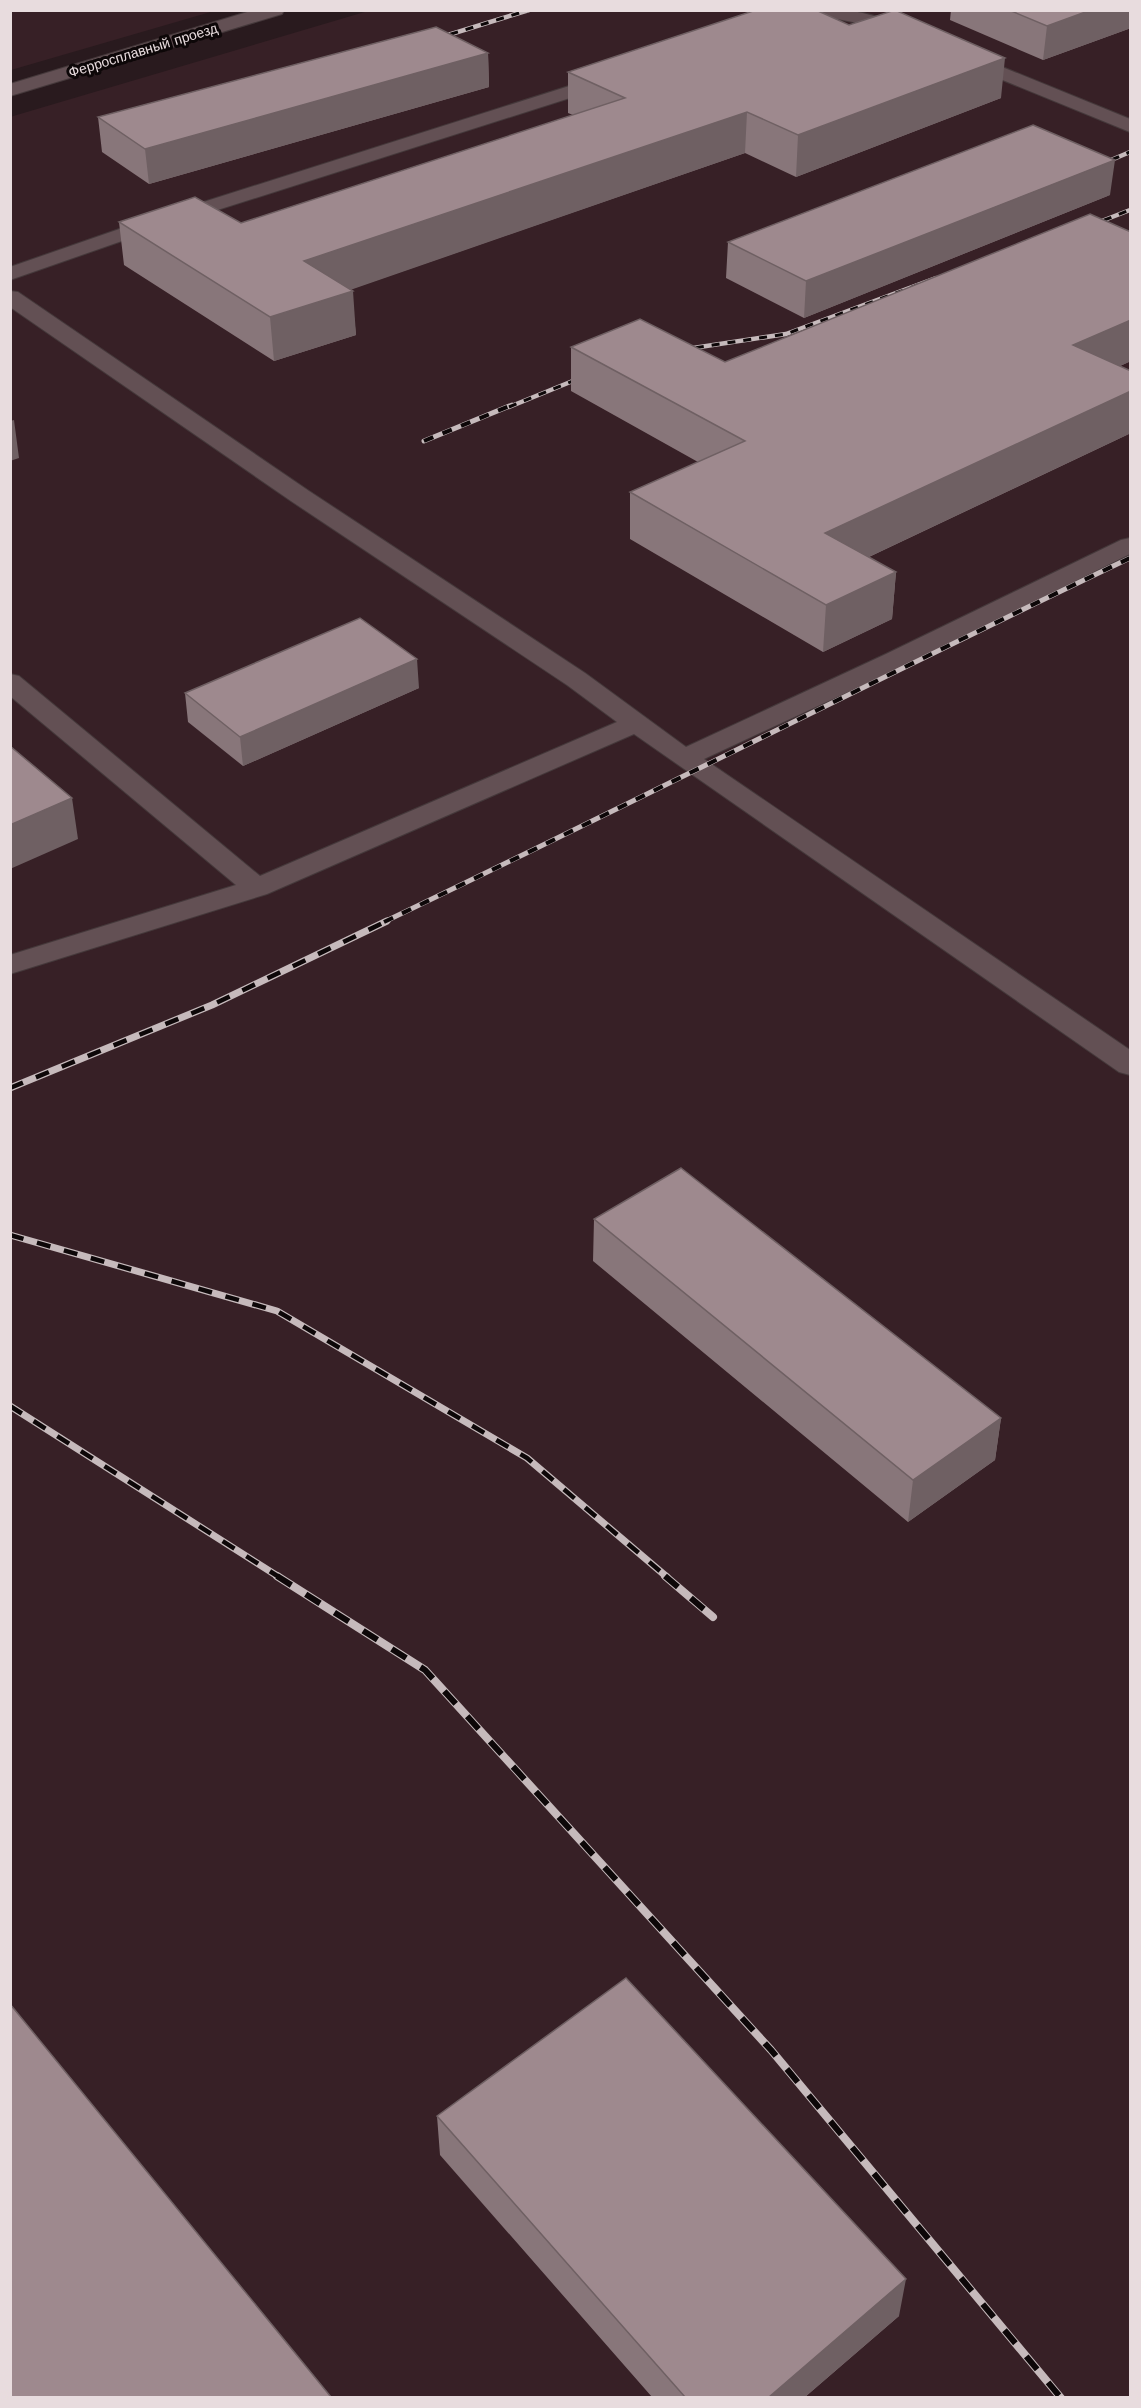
<svg xmlns="http://www.w3.org/2000/svg" width="1141" height="2408" viewBox="0 0 1141 2408" font-family="'Work Sans',sans-serif">
<style>
.built{fill:#372026}
.lines{fill:none;stroke-linecap:round;stroke-linejoin:round}
.service-casing{stroke:#45393b;stroke-width:2}
.minor-casing{stroke:#45393b;stroke-width:2}
.service{fill:#635054;fill-rule:evenodd}
.minor{fill:#635054;fill-rule:evenodd}
.rail-far3-casing{stroke:#c6babc;stroke-width:4.5}
.rail-far2-casing{stroke:#c6babc;stroke-width:5}
.rail-far1-casing{stroke:#c6babc;stroke-width:7}
.rail-casing{stroke:#c6babc;stroke-width:8}
.rail-far3{stroke:#0d0708;stroke-width:3;stroke-dasharray:8;stroke-linecap:butt}
.rail-far2{stroke:#0d0708;stroke-width:4;stroke-dasharray:10;stroke-linecap:butt}
.rail-far1{stroke:#0d0708;stroke-width:4.5;stroke-dasharray:14;stroke-linecap:butt}
.rail{stroke:#0d0708;stroke-width:6;stroke-dasharray:17;stroke-linecap:butt}
.wall{fill:#88767a}
.shaded-wall{fill:#6f6063}
.building{fill:#9e898e;stroke:#6f6063;stroke-width:1.5}
.labels{text-anchor:middle;dominant-baseline:central;stroke-width:6;stroke-linejoin:round;paint-order:stroke}
.far-street-label{font-size:14px;fill:#e8dcde;stroke:#0d0708}
</style>
<rect width="100%" height="100%" fill="#291a1e"/>
<path class="built" d="M11,10h203v1l-203,59z
M368,11h762v2386h-1119l-1,-2280z"/>
<g class="lines">
<defs>
<path id="service" d="M809,10c14,0 30,-1 43,1 14,2 60,14 67,24l-2,4 -7,2 -52,-18 -47,-9z
M963,51l167,68v13l-174,-71 -3,-4 3,-4z
M610,73l7,2 3,4 -3,4 -475,151 -132,46v-13l118,-41z
M10,291l8,1 291,199 276,182 101,74 200,-93 235,-114 9,-2v16l-226,112 -200,93 426,291v25l-11,-3 -485,-338 -367,160 -257,80v-19l226,-70 -226,-189v-22l9,2 241,200 357,-154 -50,-37 -276,-184 -281,-194z"/>
<path id="minor" d="M254,10h30l-2,4 -272,82v-12z"/>
</defs>
<use href="#service" class="service-casing"/>
<use href="#minor" class="minor-casing"/>
<use href="#service" class="service"/>
<use href="#minor" class="minor"/>
<defs>
<path id="rail-far3" d="M435,39l94,-29
M1097,166l33,-14
M1089,226l41,-16
M680,350l106,-16 150,-56
M509,407l76,-31"/>
<path id="rail-far2" d="M424,441l88,-36
M384,922c249,-119 496,-245 746,-364"/>
<path id="rail-far1" d="M10,1088l202,-83 175,-84
M10,1235l267,76 250,147 140,119
M10,1406l269,171"/>
<path id="rail" d="M277,1576l148,94 346,380 290,348
M665,1576l48,41"/>
</defs>
<use href="#rail-far3" class="rail-far3-casing"/>
<use href="#rail-far2" class="rail-far2-casing"/>
<use href="#rail-far1" class="rail-far1-casing"/>
<use href="#rail" class="rail-casing"/>
<use href="#rail-far3" class="rail-far3"/>
<use href="#rail-far2" class="rail-far2"/>
<use href="#rail-far1" class="rail-far1"/>
<use href="#rail" class="rail"/>
</g>
<path class="wall" d="M951,10h180v18l-88,32 -93,-40z
M488,53l1,34 -340,97 -47,-32 -4,-35z
M568,72l433,26 -205,79 -51,-24 -394,136 5,46 -82,26 -150,-96 -5,-43 122,1 332,-108 -5,-2z
M1110,195l-306,123 -78,-40 2,-36z
M1131,232v129l-11,5 11,5v62l-262,124 27,15 -4,47 -69,33 -193,-113v-47l68,-30 -127,-71v-44l154,15z
M419,688l-176,78 -55,-44 -3,-29z
M594,1219l407,199 -6,42 -87,62 -315,-261z
M437,2116l462,200 -94,81h-153l-212,-242z"/>
<path class="shaded-wall" d="M1091,10h40v18l-88,32 4,-34z
M488,53l1,34 -340,97 -4,-35z
M1005,58l-4,40 -205,79 2,-42z
M747,112l-2,41 -438,152 -3,-44z
M1115,160l-5,35 -306,123 2,-37z
M353,291l3,44 -82,26 -4,-44z
M1131,320v41l-64,29 6,-45z
M1131,391v42l-309,146 3,-46z
M14,420l5,38 -9,3v-40z
M896,572l-4,47 -69,33 3,-47z
M417,659l2,29 -176,78 -3,-29z
M72,798l6,41 -68,30v-44z
M1001,1418l-6,42 -87,62 5,-42z
M906,2279l-7,37 -94,81h-36z"/>
<path class="building" d="M756,10h60l33,15 46,-15 110,48 -207,77 -51,-23 -443,149 49,30 -83,26 -151,-95 76,-25 46,26 384,-125 -57,-26z
M1009,10h82l-44,16z
M436,27l52,26 -343,96 -47,-32z
M1033,125l82,35 -309,121 -78,-39z
M1090,214l41,18v88l-58,25 58,26v20l-306,142 71,39 -70,33 -196,-113 115,-51 -174,-94 69,-28 85,43z
M360,618l57,41 -177,78 -55,-44z
M10,746l62,52 -62,27z
M681,1168l320,250 -88,62 -319,-261z
M626,1978l280,301 -137,118h-84l-248,-281z
M10,2004l321,393h-321z"/>
<g class="labels">
<g class="far-street-label">
<text transform="translate(143 50) rotate(-17)">Ферросплавный проезд</text>
</g>
</g>
<rect width="1141" height="2408" fill="none" stroke="#e8dcde" stroke-width="24"/>
</svg>
